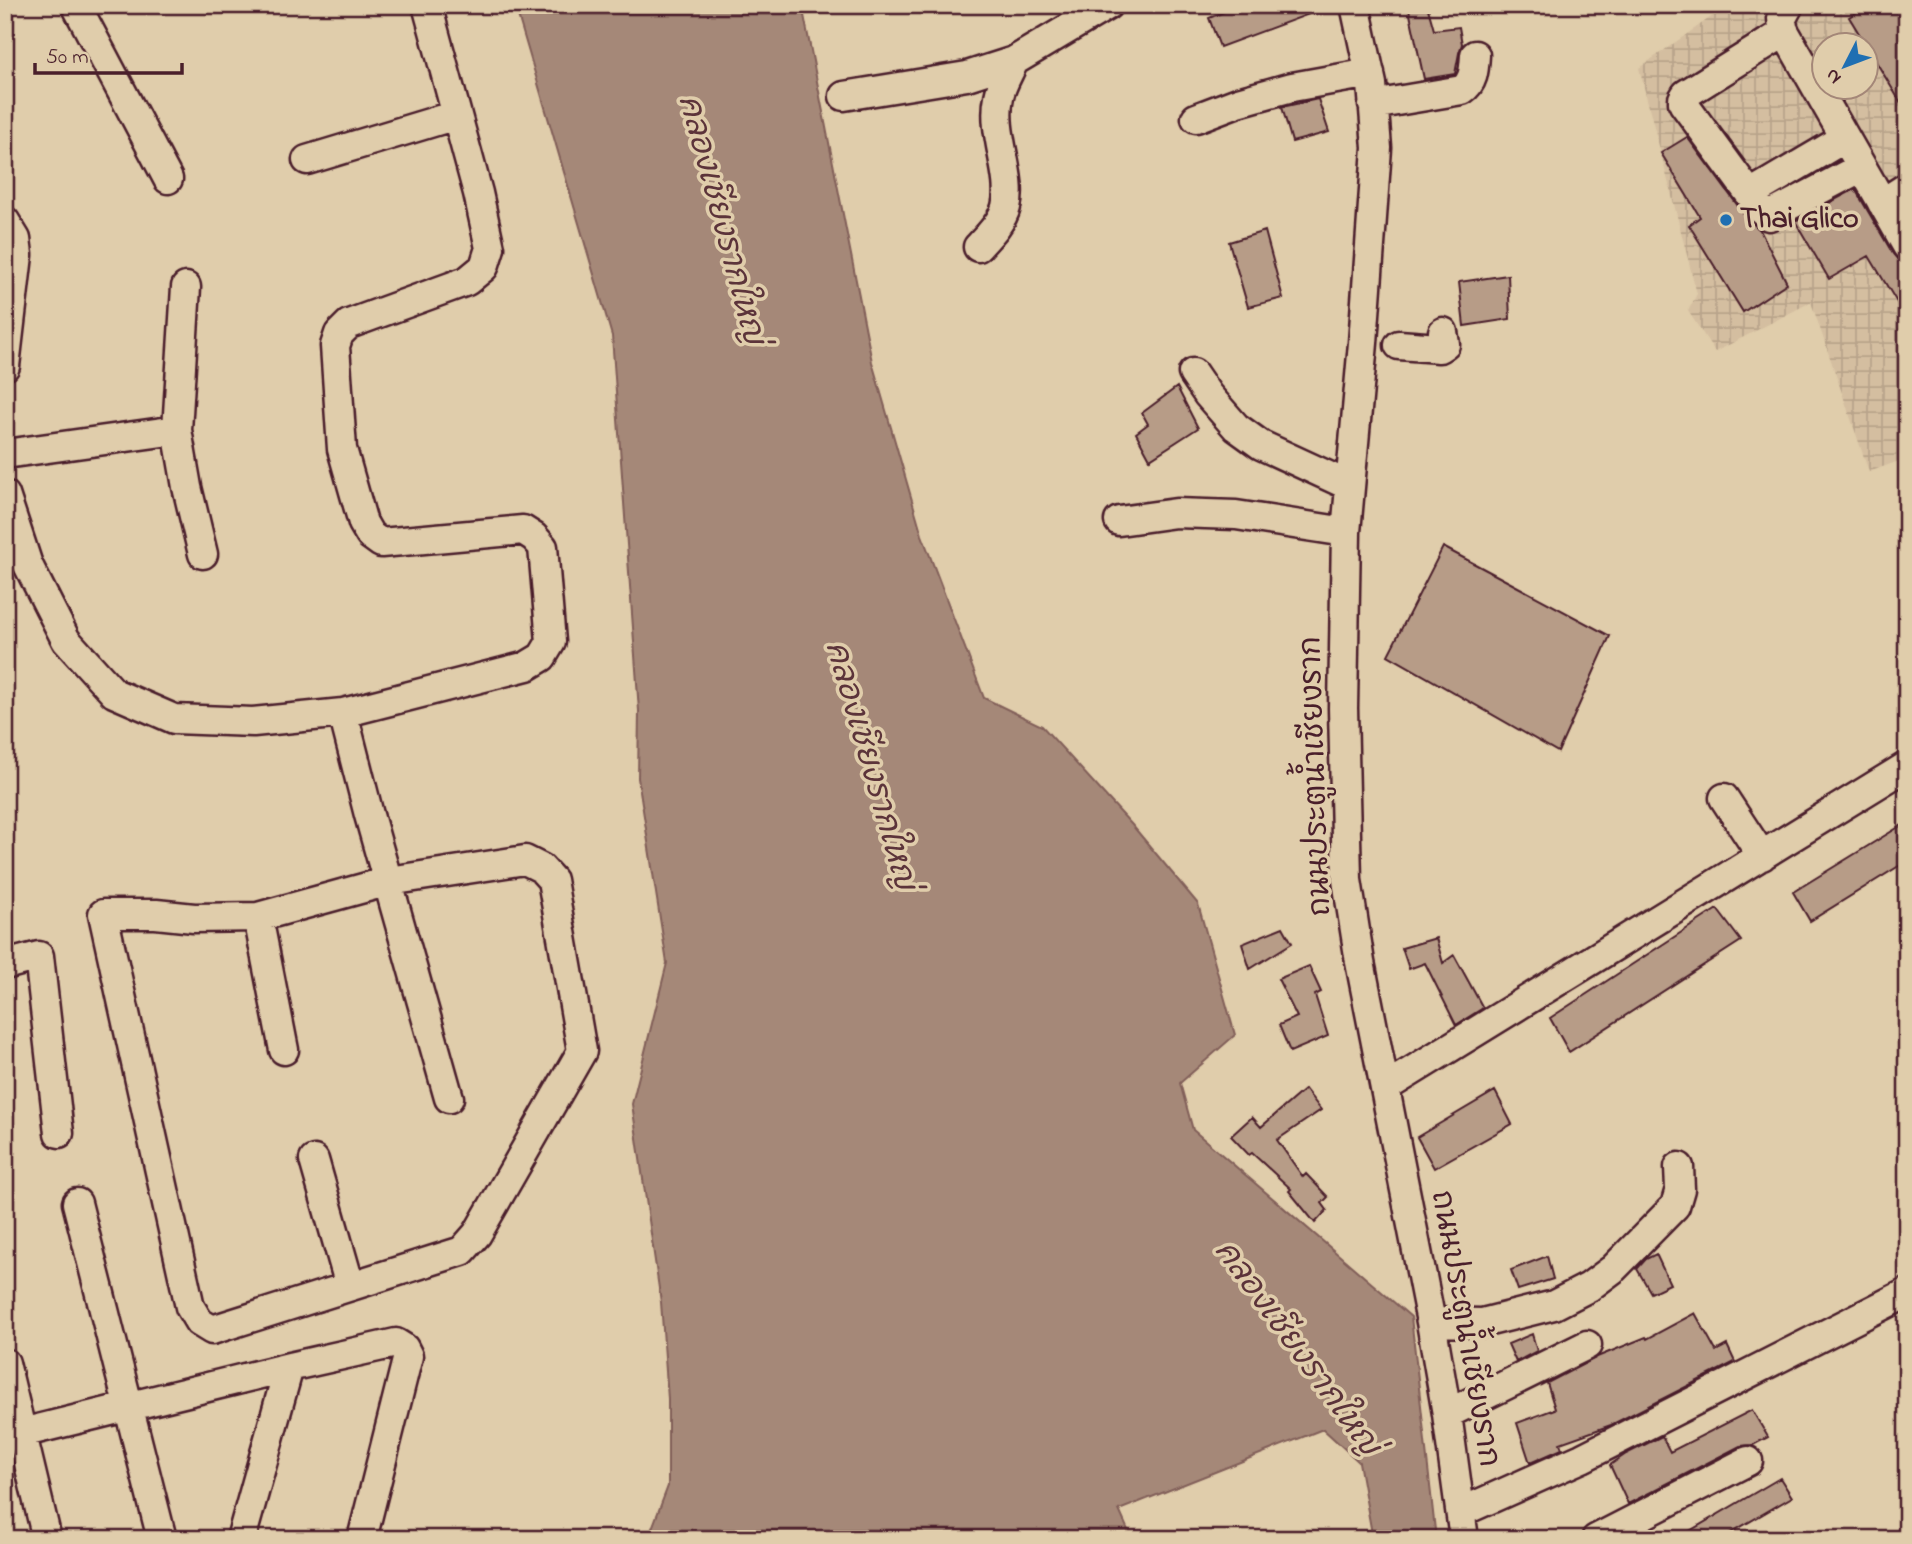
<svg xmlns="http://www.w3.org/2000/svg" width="1912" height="1544" viewBox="0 0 1912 1544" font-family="'Indie Flower','Playpen Sans Thai',sans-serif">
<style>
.industrial{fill:url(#industrial-grid);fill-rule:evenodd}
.water{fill:#a58878;stroke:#815e59;stroke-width:2}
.building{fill:#b79c87;stroke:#4a1f2b;stroke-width:2}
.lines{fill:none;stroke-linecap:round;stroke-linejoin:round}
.minor-casing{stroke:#4a1f2b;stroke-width:33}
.minor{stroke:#e0cdab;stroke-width:28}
.poi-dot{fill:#1f6fb2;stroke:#e0cdab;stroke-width:2.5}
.labels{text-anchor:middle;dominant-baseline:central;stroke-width:7;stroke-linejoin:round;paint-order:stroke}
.poi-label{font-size:30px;font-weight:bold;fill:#4a1f2b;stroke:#e0cdab;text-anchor:start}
.street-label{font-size:30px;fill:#4a1f2b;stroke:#e0cdab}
.water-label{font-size:32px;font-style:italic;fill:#5c343a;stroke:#e0cdab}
</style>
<defs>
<pattern id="industrial-grid" width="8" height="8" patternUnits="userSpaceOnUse" patternTransform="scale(1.75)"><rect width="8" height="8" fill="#d4bea0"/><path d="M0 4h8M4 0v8" fill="none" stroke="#b8a38a"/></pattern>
</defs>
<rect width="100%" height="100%" fill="#e0cdab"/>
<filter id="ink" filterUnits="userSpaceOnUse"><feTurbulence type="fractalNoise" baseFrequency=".0143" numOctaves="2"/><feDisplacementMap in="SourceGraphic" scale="14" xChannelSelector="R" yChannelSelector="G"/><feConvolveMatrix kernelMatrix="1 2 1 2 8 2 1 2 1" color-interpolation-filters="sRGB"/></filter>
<g filter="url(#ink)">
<path class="industrial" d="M1728,5h179v453l-38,14 -58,-170 -96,50 -27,-41 9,-17 -58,-226zM1825,46h42v42h-42z"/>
<path class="water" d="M515,5h287l70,357 50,173 62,163 58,28 90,99 66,79 37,131 -55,48 13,47 218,187 25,222h-63l-14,-77 -36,-33 -204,81 12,27 4,2h-487l20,-53v-87l-7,-97 -29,-198 35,-141 -29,-185 1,-67 -27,-375z"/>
<path class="building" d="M1241,5h86l1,2 -108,40 -11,-29z
M1408,5h19l7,25 25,-3 3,17 -3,9 -4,21 -31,5z
M1868,5h39v108l-58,-96z
M1318,99l11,33 -37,10 -10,-35z
M1687,137l60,81 13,12 27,53 -44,29 -54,-87 11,-8 -39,-64z
M1855,189l38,65 5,6 9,3v56l-38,-63 -40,23 -34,-58z
M1265,231l18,67 -35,9 -19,-65z
M1508,275l2,44 -46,7 -5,-44z
M1177,387l21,41 -48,31 -14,-26 12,-9 -6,-11z
M1443,547l167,89 -52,116 -170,-97z
M1907,822v39l-97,60 -17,-29z
M1717,909l24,32 -172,111 -19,-34z
M1283,927l9,16 -42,26 -8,-25z
M1436,938l7,25 11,-8 29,53 -27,17 -31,-62 -16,6 -7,-21z
M1309,966l12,26 -6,3 13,41 -38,16 -11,-27 18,-8 -19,-38z
M1305,1089l16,21 -44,30 26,37 3,-3 22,23 -6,6 5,7 -12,13 -26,-32 2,-2 -39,-36 -3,2 -18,-19 21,-19 9,10z
M1495,1091l17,33 -78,44 -17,-31z
M1656,1254l14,30 -19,9 -14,-24 9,-10z
M1547,1256l6,23 -35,11 -7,-20z
M1695,1313l21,38 11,-6 8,17 -124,63 -51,18 2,6 -32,14 -13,-40 38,-14 -8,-26 50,-26 49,-20 1,2z
M1532,1334l5,17 -21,11 -8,-18z
M1752,1410l16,27 -15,8 -13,1 -112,58 -18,-39 16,-11 36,-18 8,16z
M1780,1478l12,19 -72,42h-44z"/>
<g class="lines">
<defs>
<path id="minor" d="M76,5l92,174
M1355,5l17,79 5,64 -14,195 -17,189 -3,176 4,172 13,82 71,360 16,92 17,125
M1789,5l-7,13 1,11 124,217
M1785,32l-99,62 -3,5v4l77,105 9,8 93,-49
M844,96l123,-20 47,-15 94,-56
M1373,105l89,-15c12,-8 12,-21 13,-35
M1196,118l42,-16 54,-15 78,-14
M307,160l149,-45
M1750,194l95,-56
M1882,203l25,-16
M5,221l11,18 2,16 -13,111
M978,247c11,-12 24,-25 28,-40 8,-31 -15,-74 -7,-110 2,-12 10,-24 15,-36
M186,287l-9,143 10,57 16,67
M1399,345l40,3 6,-4 -2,-12
M1193,373l15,22 28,32 25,18 89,41
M5,454l172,-24
M5,495l23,70 38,75 48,53 60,26 79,3 90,-9 184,-47 15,-9 9,-15 -8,-95 -9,-10 -11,-7 -142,13 -11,-8 -7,-12 -21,-74 -7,-103 4,-12 10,-10 118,-43 17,-14 6,-19 -12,-55 -51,-188
M1119,521l57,-8 60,2 110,17
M343,713l26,102 80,283
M1724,798l38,58
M525,860l16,8 11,12 30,171 -105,183 -15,17 -250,79 -13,-8 -9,-15 -87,-393h53l38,4 64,-1 131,-36z
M258,917l26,133
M5,965l34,-9 20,177
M1386,1087l521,-321
M314,1160l36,126
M77,1203l85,336
M1431,1322l51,1 72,-18 35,-18 24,-18 62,-63 5,-17 -1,-22
M5,1363l42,176
M1447,1414l140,-69
M5,1437l284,-70 107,-24 8,5 4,8 -46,183
M1461,1512l121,-54 325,-165
M241,1539l48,-172
M1596,1539l152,-78"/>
</defs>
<use href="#minor" class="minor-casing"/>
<use href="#minor" class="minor"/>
</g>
</g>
<circle class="poi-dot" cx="1726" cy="220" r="7"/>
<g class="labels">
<g class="poi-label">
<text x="1740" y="220">Thai Glico</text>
</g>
<g class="street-label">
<text transform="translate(1317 776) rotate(-92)">ถนนประตูน้ำเชียงราก</text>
<text transform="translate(1464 1329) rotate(80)">ถนนประตูน้ำเชียงราก</text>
</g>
<g class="water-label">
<text transform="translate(720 220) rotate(75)">คลองเชียงรากใหญ่</text>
<text transform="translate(869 766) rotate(74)">คลองเชียงรากใหญ่</text>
<text transform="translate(1296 1349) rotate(54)">คลองเชียงรากใหญ่</text>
</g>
</g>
<rect width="1912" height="1544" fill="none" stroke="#e0cdab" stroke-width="28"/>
<rect x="14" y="14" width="1884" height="1516" fill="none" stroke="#4a1f2b" stroke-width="2.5" filter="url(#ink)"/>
<g transform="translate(1845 66) rotate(228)"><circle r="33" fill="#e0cdab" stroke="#a48778" stroke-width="2"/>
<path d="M0-5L12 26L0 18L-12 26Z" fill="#1f6fb2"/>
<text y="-10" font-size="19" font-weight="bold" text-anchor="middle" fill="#4a1f2b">N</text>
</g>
<path d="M35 63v10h147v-10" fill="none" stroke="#4a1f2b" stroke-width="3.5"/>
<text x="46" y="63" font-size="21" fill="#4a1f2b" stroke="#e0cdab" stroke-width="5" paint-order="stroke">50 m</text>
</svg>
